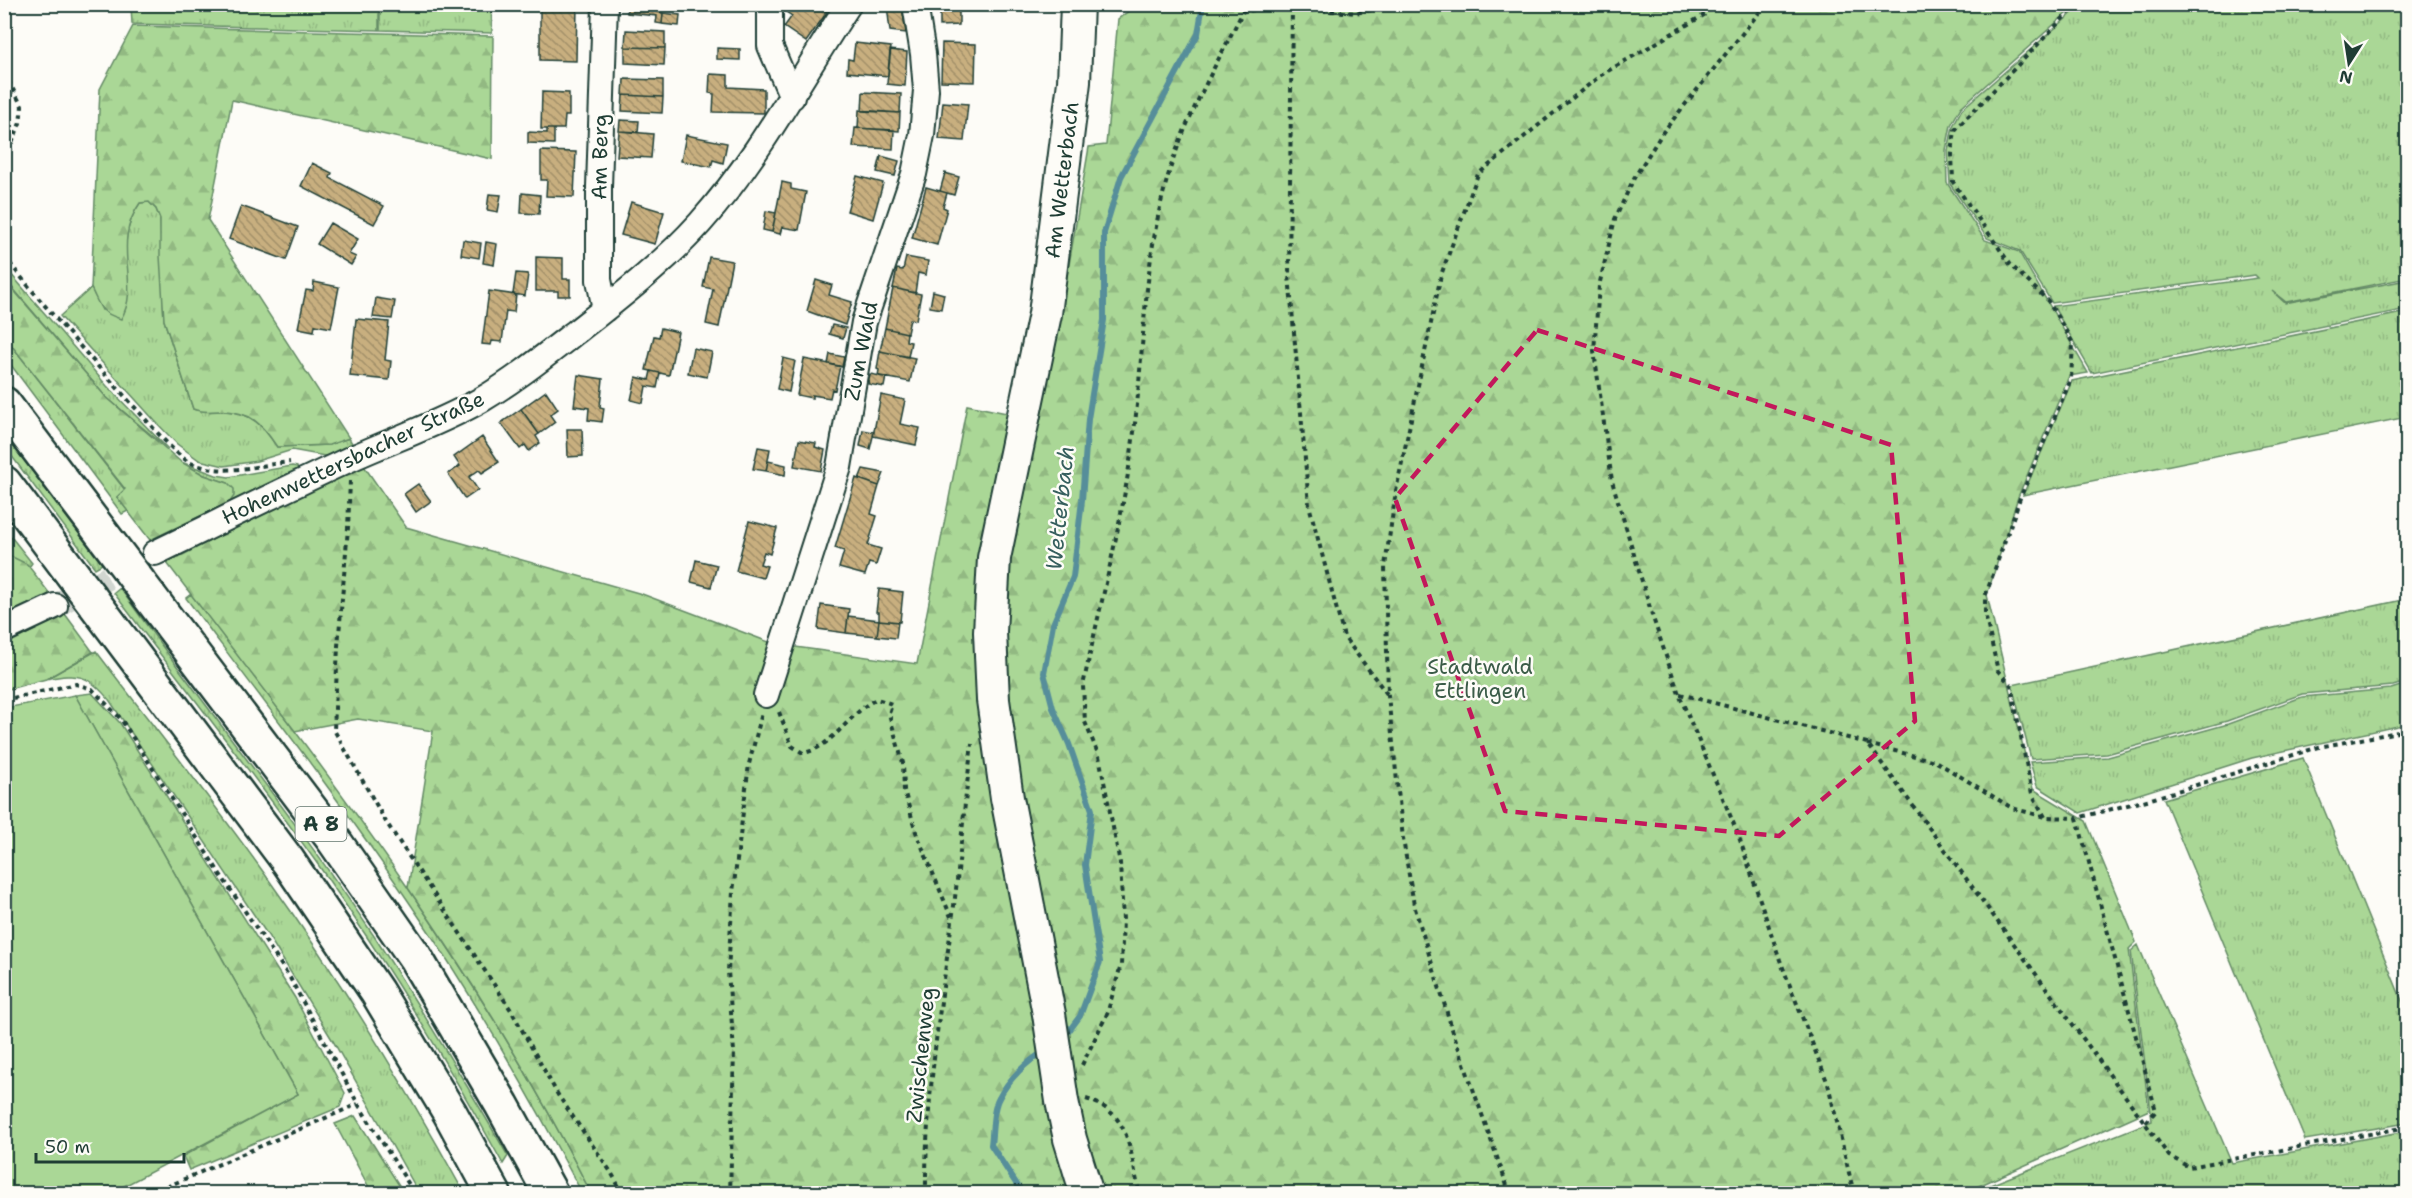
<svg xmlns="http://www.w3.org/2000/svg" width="2412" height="1198" viewBox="0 0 2412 1198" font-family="'Shantell Sans',sans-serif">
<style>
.grass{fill:url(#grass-tufts);stroke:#648a65;stroke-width:1.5}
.forest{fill:url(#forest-firs);stroke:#648a65;stroke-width:1.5}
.park{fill:#aad796;stroke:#648a65;stroke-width:1.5}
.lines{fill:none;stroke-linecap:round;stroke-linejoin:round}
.stream{stroke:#578e9a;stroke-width:6}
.building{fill:url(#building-back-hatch);stroke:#1f3d34;stroke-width:1.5}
.minor-tunnel{stroke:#d1d6d0;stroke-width:24;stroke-dasharray:24 12;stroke-linecap:butt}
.minor-casing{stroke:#1f3d34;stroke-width:28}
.major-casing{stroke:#1f3d34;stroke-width:36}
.highway-casing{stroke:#1f3d34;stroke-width:38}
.path{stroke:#1f3d34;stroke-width:4;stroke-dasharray:4.5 4.5;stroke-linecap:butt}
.minor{stroke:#fdfcf7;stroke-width:24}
.major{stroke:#fdfcf7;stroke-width:32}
.highway{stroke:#fdfcf7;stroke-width:33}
.marked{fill:none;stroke:#c2185b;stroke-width:4.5;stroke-dasharray:12 8;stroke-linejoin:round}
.labels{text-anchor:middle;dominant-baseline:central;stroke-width:5;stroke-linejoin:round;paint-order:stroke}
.shield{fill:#fdfcf7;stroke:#62766e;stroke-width:1.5}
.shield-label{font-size:20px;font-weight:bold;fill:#1f3d34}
.street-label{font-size:21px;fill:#1f3d34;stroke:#fdfcf7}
.park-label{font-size:21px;fill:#3b5c48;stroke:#fdfcf7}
.water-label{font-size:22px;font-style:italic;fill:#365f5e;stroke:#fdfcf7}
</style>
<defs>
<pattern id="grass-tufts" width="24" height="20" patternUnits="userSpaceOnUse" patternTransform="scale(1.5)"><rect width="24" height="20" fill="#aad796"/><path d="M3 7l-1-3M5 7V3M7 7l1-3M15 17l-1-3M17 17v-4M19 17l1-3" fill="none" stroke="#92b982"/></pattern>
<pattern id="forest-firs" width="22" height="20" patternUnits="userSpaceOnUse" patternTransform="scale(1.5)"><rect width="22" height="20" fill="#aad796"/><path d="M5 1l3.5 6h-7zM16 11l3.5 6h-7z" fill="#92b982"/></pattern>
<pattern id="building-back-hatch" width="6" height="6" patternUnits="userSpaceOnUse" patternTransform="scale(1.5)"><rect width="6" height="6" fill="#c8af7f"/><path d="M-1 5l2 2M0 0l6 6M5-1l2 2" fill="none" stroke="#a29069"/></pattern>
</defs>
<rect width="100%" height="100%" fill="#fdfcf7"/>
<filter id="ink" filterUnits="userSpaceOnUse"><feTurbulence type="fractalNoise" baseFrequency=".0167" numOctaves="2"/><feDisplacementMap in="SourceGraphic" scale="12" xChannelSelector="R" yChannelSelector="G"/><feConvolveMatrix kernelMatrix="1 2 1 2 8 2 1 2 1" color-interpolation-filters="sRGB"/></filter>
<g filter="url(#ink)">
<path class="grass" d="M2083,4l324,1v273l-121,24 -14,-11 13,12 122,-23v29l-315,64 -39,-67 205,-28 -3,-3 -203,28 -32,-52 -33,-13 -37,-54 -2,-33 5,-25 9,-17z
M131,5h248v25l-247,-6z
M380,5h111l1,28 -112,-3z
M149,202l7,7 4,10 4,101 29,89c11,4 21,2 32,2 28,2 38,15 52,36l51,-2 21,-7 5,9 -24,10 -38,-7 -35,11 -33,5 -25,-6 -22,-16 -22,-23 -95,-105 31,-28 11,22 25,-9c1,-34 -9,-68 13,-98z
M4,266l103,120 61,63 -63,-53 -100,-117z
M2407,312v105l-384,78 49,-114z
M5,337l120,153 -8,7 11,14 -6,3 -117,-157z
M5,435l97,129 -7,4 -90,-121z
M181,462l35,13 13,2 63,-11 5,1 1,6 -100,51 -48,16 80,-38 -2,-19 -24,-8z
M4,528l28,35 -3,4 -24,-14z
M120,588c83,117 174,229 254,348 47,72 91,146 134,220l-5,8c-56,-102 -117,-202 -184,-298 -66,-93 -137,-182 -205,-273z
M191,594c147,191 292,384 400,599h-9c-52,-98 -108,-196 -171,-288 -71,-105 -149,-206 -225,-307z
M2407,599v83l-14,4 -91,8 -75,27 -120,33 -76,5 -19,-74z
M96,651c56,74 114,146 168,222 73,102 140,210 200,320h-45l-86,-152 -64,-104 -159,-236c-22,-27 -31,-28 -64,-22z
M2407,684v40l-155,34 -172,55 -43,-27 -7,-24 78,-5 120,-33 74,-27 89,-8z
M2303,758l104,255v110l-102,17 -141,-341z
M2138,945l94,218 175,-32v62h-437l182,-72 -21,-170z"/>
<path class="forest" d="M1186,4l890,1 -115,102 -10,18 -5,25 1,33 38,57 34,12 69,121 -19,3 -51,121 -31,98 46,194 53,32 50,121 -7,7 20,161 -186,83h-1372c-53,-105 -115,-207 -183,-305l25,-157 -75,-12 -63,12 -128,-168 195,-100 44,64 236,67 132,50 143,20 50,-259 69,14 21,-84 32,-188 17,-2 12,-126 19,-14h22l26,5z
M133,26l360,10 -1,123 -260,-59 -24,120 141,218 -20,7 -52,2c-15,-23 -26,-36 -56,-36 -11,0 -19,2 -28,-2l-29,-89 -4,-64v-37l-4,-10 -7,-7 -9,1c-30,42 2,81 -19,116 -21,-6 -21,-12 -30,-31l9,-199z
M4,279l101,117 76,66 23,13 24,8 6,6v7l-4,6 -80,38 -33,-43 8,-8 -120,-152z
M4,553l23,11 23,30 -45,26z
M65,614l28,38 -47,27 -41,11v-45z
M92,693l28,30 175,275 50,95 -5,14 -151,63 -6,-14 115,-62 -223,-399z
M355,1116l49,77h-32l-37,-69z"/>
<path class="park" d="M75,695l223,399 -187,99h-106v-485z"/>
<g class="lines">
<path class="stream" d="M1063,1039l17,-23 20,-54 -15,-97 7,-55 -23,-66 -16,-36 -9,-35 9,-49 20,-47 9,-77 6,-81 16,-99v-87l17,-56 77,-143 5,-30
M1023,1194l-32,-49c2,-14 1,-35 8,-47 9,-18 28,-37 46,-47"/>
</g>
<path class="building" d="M540,4h37l-1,57 -36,-1z
M627,4h31l-1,8 6,1 -1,11 -6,-1 1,-7 -30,-3z
M786,4h30l11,8 -21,30 -22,-15 8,-11 -9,-6z
M928,4h37v2h-37z
M887,5l15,2 4,26 -16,-2z
M940,6h19v19l-19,1z
M663,13l17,2 -1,11 -17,-2z
M626,30l39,2v16l-40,-1z
M855,43l36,4 -3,29 -41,-4 1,-13 5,1z
M942,43l34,1 -1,38 -34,-1z
M625,47l40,1 -1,17 -39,-2z
M717,48l23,1v11l-23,-1z
M890,50l17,2 -2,34 -18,-2z
M710,74l18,1v12l36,2v24l-51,-1 1,-18 -5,-1z
M624,79l39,1v17l-40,-2z
M542,92l27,1v23h-4l-1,13h-23z
M863,92l38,2 -1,19 -38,-2z
M623,95l40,2 -1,16 -40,-2z
M943,102l25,2 -4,37 -25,-2z
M859,110l41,3 -1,18 -41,-3z
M620,120l19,1 -1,11 -19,-1z
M855,128l39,2 -1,19 -40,-2z
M547,129h7v15l-26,-1v-11l19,1z
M619,131l34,3 -2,24 -34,-2z
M686,135l41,8 -4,20 -10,-3 -2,7 -30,-6z
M541,151l35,1 -2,45 -28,-1 1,-16h-6z
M881,156l18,5 -4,15 -18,-4z
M312,163l20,10 -2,5 54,28 -10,18 -73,-38z
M945,173l14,4 -5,18 -14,-4z
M857,176l26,7 -10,36 -26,-8z
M782,182l9,2v5l15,3 -7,38 -17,-3 -2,7 -8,-2z
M926,187l21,6 -4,14 4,2 -10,36 -25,-7z
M522,193l18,2 -1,19 -18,-1z
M489,194l12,1 -3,17 -11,-2z
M631,202l33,10 -9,32 -34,-9z
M241,206l57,21 -12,33 -57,-21z
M766,211l10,2 -4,19 -9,-2z
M330,223l28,16 -9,15 7,3 -5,8 -34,-21z
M463,240l18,3 -2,15 -18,-3z
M486,242l11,2 -3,21 -11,-2z
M536,257l27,1v21h7v17h-12v-5h-22z
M709,257l23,4 -13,66 -13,-3 7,-35 -10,-2z
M906,257l22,4 -2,14 -8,-2 -3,20 -22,-5 4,-19 6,1z
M516,273l12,1 -3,22 -12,-2z
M816,280l16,5 -3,10 23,7 -7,23 -38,-14z
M314,282l25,5 -8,41 -16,-3 -1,6 -16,-3 8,-38 7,1z
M893,288l28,6 -5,26 -6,-1 -3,14 -22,-5z
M489,291l27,4 -2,17 -8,-1 -4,31 -10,-1 -1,4 -9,-1z
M933,291l11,3 -3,15 -11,-2z
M376,298l19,3 -3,18 -19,-2z
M356,319l33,3 -4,38 6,1 -2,19 -39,-4z
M832,325l14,3 -3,10 -14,-4z
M661,328l17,4 -9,43 -23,-5 8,-34 5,1z
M885,328l22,5 -1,8 5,1 -3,15 -28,-6z
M693,348l19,4 -5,25 -19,-4z
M880,351l35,7 -5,24 -32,-6 1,-6 -2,-1z
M830,354l14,3 -2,10 -14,-3z
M783,358l12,3 -6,31 -12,-3z
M804,359l36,7 -5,24 -3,-1 -2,9 -18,-3v3l-15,-3z
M651,371l9,2 -3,15 -11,-2 -3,17 -12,-3 5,-23 13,3z
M870,374l16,3 -2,10 -16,-3z
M578,375l25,4 -3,28 4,1 -2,14 -14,-2 1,-12 -15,-2z
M546,391l12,18 -8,6 5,7 -16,12 -18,-25z
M881,395l24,5 -5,24 20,4 -4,17 -43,-9z
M521,409l18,25 -3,2 4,7 -11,8 -4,-6 -5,4 -19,-26z
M567,429h15l1,27 -15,1z
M863,430l11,2 -4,17 -10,-3z
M482,437l17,25 -17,11 -3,-3 -10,7 9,13 -13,9 -17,-25 12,-8 -6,-9z
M799,440l17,3 -1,4 10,3 -4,21 -27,-5z
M758,447l12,2 -4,22 -13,-2z
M768,461l18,4 -1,10 -19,-4z
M863,469l21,4 -5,13 -20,-7z
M856,478l23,8 -8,28 6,2 -9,29 13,4 -5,16 -7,-2 -4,12 -26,-7 5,-17 -9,-3z
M418,484l13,17 -15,11 -12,-18z
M749,521l28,7 -7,26 -6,-2 -4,12 7,2 -4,12 -27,-7z
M696,560l21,5 -6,22 -20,-5z
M879,589l24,3 -3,30 -21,-2v-8h-3z
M821,605l28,4 -3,24 -28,-4z
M848,616l31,4 -2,16 -31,-3z
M879,620l19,2 -2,16 -19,-2z"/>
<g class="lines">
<path class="minor-tunnel" d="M55,606l100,-53"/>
<defs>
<path id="minor" d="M605,4l-6,183v93l6,29
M770,4v42l22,51
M155,553c64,-31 128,-63 193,-93 44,-20 91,-36 133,-60 34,-20 65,-45 96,-69 43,-34 87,-68 123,-108 60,-67 100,-145 149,-219
M4,630l51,-24
M766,695l73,-228 25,-145 50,-148 8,-39 4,-45 -3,-36 -8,-50"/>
<path id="major" d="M1077,4l-3,78 -29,232 -51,244 -4,74 3,68 14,98 42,216 13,87 8,38 17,55"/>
<path id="highway" d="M4,404l329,435 82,118 87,148 49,89
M4,483l284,378 89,131 73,121 44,81"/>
</defs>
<use href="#minor" class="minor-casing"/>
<use href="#major" class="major-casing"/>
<use href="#highway" class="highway-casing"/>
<path class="path" d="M1766,4l-103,128 -29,46 -19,41 -16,67 -5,65 18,130 41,137 26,76 59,140 42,126 48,124 26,110
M1292,7l-3,268 20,230 35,132 43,57
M4,73l18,33 -2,17 -16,41
M4,256c43,54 89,105 135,156 12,13 37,44 52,51 34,14 65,2 99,-1
M350,481l-2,47 -10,118 -4,84 52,92 125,188 47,85 53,77 12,22
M1680,694l187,49 302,413 20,11 219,-40
M4,700l72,-16 16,5 29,30 99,155 70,104 68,126 57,90
M779,712l13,34 11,7c30,-5 47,-42 74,-54l15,5 -3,10 14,49 1,27 12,42 35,85
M1867,744l68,17 77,47 33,9 32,1
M2045,817l-13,-23 -21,-109 -13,-14 -13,-57v-17l35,-99 51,-119 2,-36 -25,-42 -38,-37 -57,-82 -1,-29 3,-23 122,-126
M1082,1065l25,-51 14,-49 2,-45 -3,-57 -21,-107 -14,-34 -2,-36c16,-77 37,-154 48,-232 14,-94 10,-185 37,-278 17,-58 49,-112 75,-165l49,-4 63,6 46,-9
M1086,1099c47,14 43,55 54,95
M2146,1122l10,-11 -79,-293 74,-19 168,-52 89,-17
M150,1194l208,-90
M730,1194l4,-142 -6,-81 5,-79 16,-128 13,-51
M926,1194c-1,-92 14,-183 26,-273 8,-59 12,-118 20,-177
M1510,1194l-57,-162 -29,-94 -10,-33 -11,-66 -15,-144 -3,-129 11,-75 45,-216 37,-101 123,-99 103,-60 11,-11"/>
<use href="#minor" class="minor"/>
<use href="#major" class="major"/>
<use href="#highway" class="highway"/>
</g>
</g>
<path class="marked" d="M1537,330l354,115 24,276 -136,115 -274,-25 -110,-313z"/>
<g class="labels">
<rect class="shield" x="295.5" y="807" width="51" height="34" rx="4.5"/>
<g class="shield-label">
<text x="321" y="824">A 8</text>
</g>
<g class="street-label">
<text transform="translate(600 157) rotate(-89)">Am Berg</text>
<text transform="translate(1062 180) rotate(-83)">Am Wetterbach</text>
<text transform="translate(861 351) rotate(-79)">Zum Wald</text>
<text transform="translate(353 458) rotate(-25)">Hohenwettersbacher Straße</text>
<text transform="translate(921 1055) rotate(-84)">Zwischenweg</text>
</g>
<g class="park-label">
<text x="1480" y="667">Stadtwald<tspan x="1480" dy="24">Ettlingen</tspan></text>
</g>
<g class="water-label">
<text transform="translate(1060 508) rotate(-84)">Wetterbach</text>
</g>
</g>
<rect width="2412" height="1198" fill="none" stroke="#fdfcf7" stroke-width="24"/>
<rect x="12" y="12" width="2388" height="1174" fill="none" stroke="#1f3d34" stroke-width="2" filter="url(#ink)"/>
<g transform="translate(2349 63) rotate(192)" stroke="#fdfcf7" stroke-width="4.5" paint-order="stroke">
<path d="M0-4.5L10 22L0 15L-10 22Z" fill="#1f3d34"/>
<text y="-9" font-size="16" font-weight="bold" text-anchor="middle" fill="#1f3d34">N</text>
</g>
<path d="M36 1153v9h148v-9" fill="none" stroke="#1f3d34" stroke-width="3"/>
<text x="45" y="1153" font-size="18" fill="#1f3d34" stroke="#fdfcf7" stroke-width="4.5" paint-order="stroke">50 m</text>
</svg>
